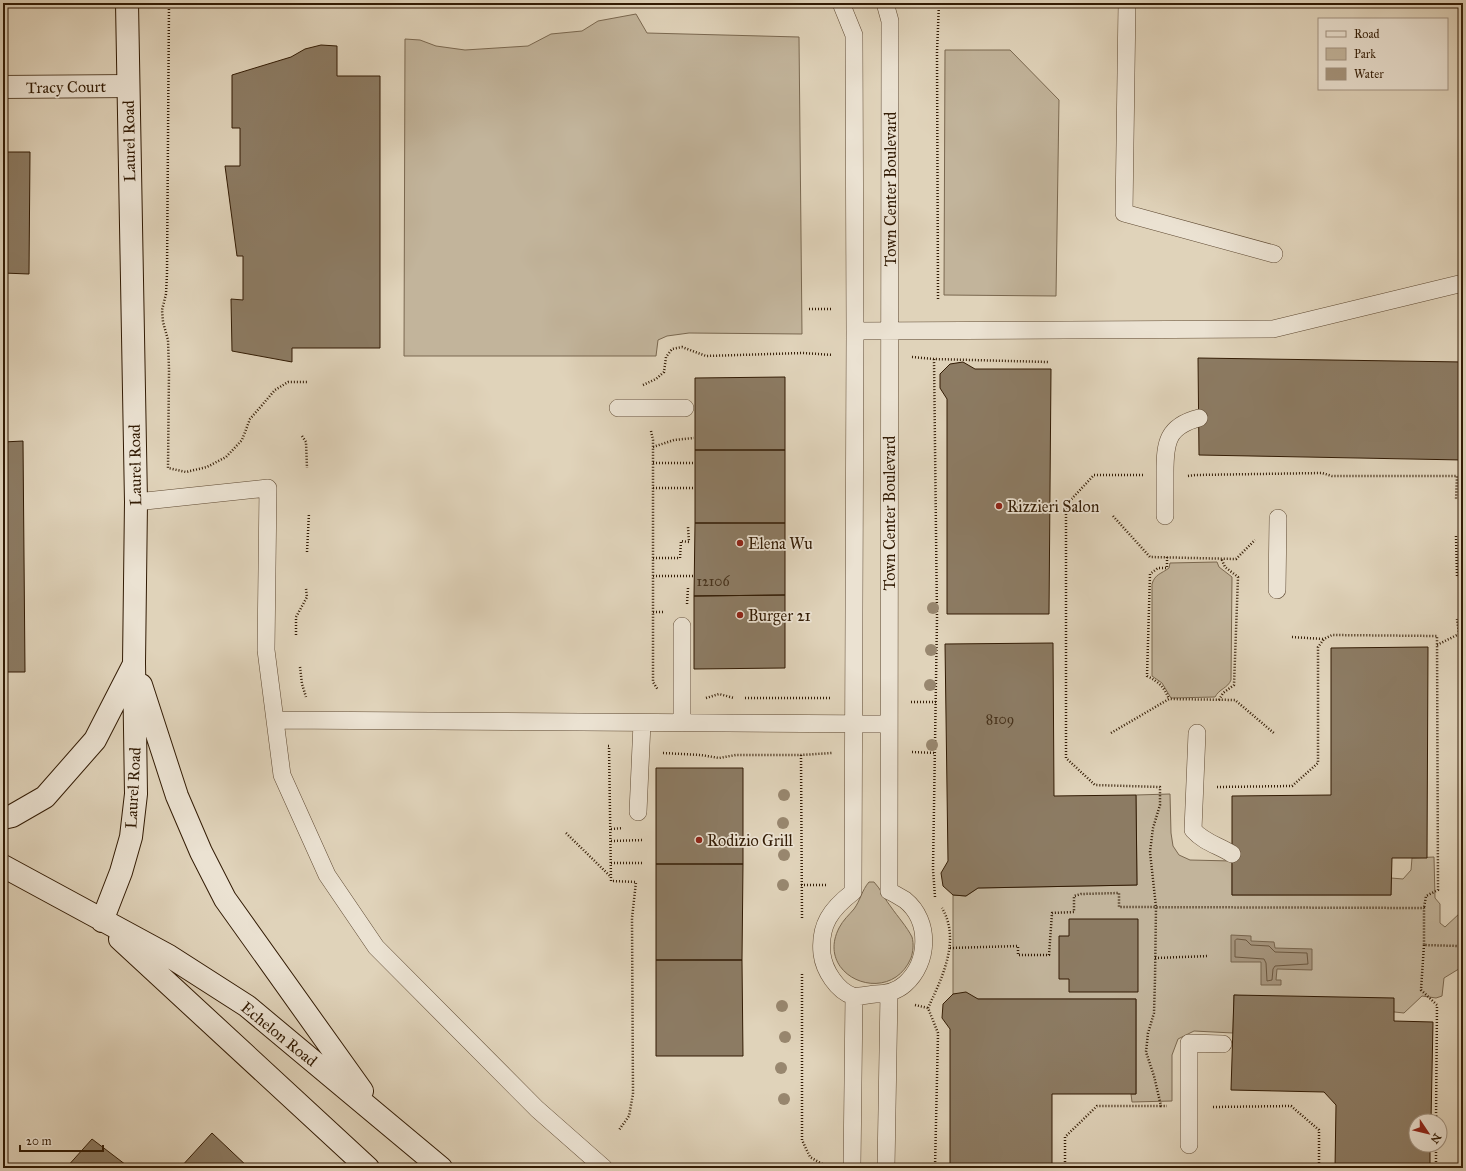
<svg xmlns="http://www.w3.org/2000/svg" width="1466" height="1171" viewBox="0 0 1466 1171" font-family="'IM FELL Great Primer',serif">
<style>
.green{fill:#c2b49b;stroke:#7a6850}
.water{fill:#a5947c;stroke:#77644c}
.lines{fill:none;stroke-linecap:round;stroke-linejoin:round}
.shore{stroke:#6c5840;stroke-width:1}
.building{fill:#8c7b63;stroke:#321b04}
.lane-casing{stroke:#5e4932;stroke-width:18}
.street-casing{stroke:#5e4932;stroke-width:24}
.secondary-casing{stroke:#321b04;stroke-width:24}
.path{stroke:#321b04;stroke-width:2.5;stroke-dasharray:1 2;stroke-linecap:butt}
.lane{stroke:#ebe2d2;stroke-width:17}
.street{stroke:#ebe2d2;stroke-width:22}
.secondary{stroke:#ebe2d2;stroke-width:22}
.tree{fill:#98876f}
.poi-dot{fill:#8f2418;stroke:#ebe2d2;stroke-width:1.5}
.labels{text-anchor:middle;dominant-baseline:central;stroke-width:3.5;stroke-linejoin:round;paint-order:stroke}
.number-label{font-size:14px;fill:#48331c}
.street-label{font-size:16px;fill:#321b04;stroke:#ebe2d2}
.poi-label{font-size:16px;fill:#321b04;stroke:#ebe2d2;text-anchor:start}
</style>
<rect width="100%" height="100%" fill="#e0d3ba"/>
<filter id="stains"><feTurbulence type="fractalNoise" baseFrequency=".005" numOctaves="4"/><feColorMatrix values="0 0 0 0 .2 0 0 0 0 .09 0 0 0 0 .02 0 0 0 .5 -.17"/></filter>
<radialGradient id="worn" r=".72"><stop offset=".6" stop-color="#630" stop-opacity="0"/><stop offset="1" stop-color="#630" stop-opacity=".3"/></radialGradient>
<path class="green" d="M636,14l11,19 152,4 3,297 -113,-1 -22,3 -9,4 -2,16h-252l1,-317 15,1 16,6 29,4 63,-4 23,-12 31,-3 16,-10z
M945,50h65l49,50 -3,196 -112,-1z
M1217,562l2,5 13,10 -1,103c-3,8 -12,9 -16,17l-44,1 -9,-15 -10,-7v-92c3,-10 9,-10 17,-16l1,-5z
M1170,794l1,39 2,13 6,9 11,5 42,1v34h159v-17l12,1 8,-9 1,-12 22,-1 1,41 5,6v19l5,4 15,-14 3,2 -1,52 -18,11 -2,18 -6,2 -14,-2 -18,17 -170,-18 -1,38 -39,-2 -16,8 -6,16v46l-40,1 -1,-8h5v-95h-158l-25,-5v-99l13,1 12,-8 159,-3 -1,-90z
M869,882h5c7,7 11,18 17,25 7,10 16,20 21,30 2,7 1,15 -1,21 -21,50 -97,19 -72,-30 4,-8 10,-13 15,-19 6,-8 8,-19 15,-27z"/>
<path class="water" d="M1231,935l20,1v5l23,1 1,6 37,1v21l-35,-1 -1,11h5v5h-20v-23h-30z"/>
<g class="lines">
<path class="shore" d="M1237,939l9,1 5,5 18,1 6,6 32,1 1,11 -33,2 -2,3 -1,11 -5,1 -1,-18 -2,-4 -29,-2v-16z"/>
</g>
<path class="building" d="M321,45l16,1v30h43v272h-88v14l-60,-11 -1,-52 12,1v-44h-6l-12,-90h15v-38h-8v-53l59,-18 14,-8z
M3,152h27l-1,122 -26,-1z
M1198,358l265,4v98l-264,-5z
M963,362l12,7h76l-2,245h-102v-215l-7,-11v-14l10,-10z
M785,377v73h-90v-72z
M23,441l2,231h-22v-230z
M695,450h90v73h-90z
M695,523h90v72l-91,1z
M785,595v73l-91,1v-73z
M1053,643l1,153 82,-1 1,90 -159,3 -12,8 -13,-1 -10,-9 -2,-13 7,-12 -3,-217z
M1428,647l-1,211h-35l-1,37h-159v-99l99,-1v-147z
M656,768h87v96h-87z
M656,864h87l-1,96h-86z
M1069,919h69v73h-69v-13h-10v-43h10z
M656,960h86l1,96h-87z
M966,992l12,7h158v95h-84v74h-102v-139l-8,-11 1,-14 10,-10z
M1234,995l160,3v23l39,1 -2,99h-15v24h14v23h-95l1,-63 -12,-13 -93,-2z
M212,1133l37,35h-69z
M92,1139l38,29h-64z"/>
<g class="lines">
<defs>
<path id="lane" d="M841,3l13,32 1,296 -2,561c-22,17 -34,33 -31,62 2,16 15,37 31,42 6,1 15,-1 22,-2 11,0 21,-2 30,-10 24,-21 26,-63 0,-84 -5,-3 -10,-6 -16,-9l1,-870 -5,-18
M1127,3l-3,210 150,41
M855,331l418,-2 190,-46
M618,408h67
M136,502l132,-14 -2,162 16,125 45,100 49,72 161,162 67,59
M1165,516c0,-15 0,-29 0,-44 0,-29 2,-46 34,-54
M1277,590l1,-72
M682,626v97
M275,720l614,4
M1197,733l-4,97c12,13 25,15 39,24
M638,812l4,-89
M1189,1145v-102l34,1
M852,1168l2,-172
M886,1168l3,-175"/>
<path id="street" d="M3,87l125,-1"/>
<path id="secondary" d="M141,685l36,111 24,56 24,47 137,192
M3,818l9,-2 33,-19 50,-57 38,-74
M3,866l166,90 78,50 194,162
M102,921l19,-49 10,-35 5,-43 -2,-131 2,-161 -9,-499
M120,939l248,229"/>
</defs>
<use href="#lane" class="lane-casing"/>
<use href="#street" class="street-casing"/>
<use href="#secondary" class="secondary-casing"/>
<path class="path" d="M169,3l-2,271 -1,20 -4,16 1,12 5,18 1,30 -1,98 18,4 21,-5 19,-10 16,-17 8,-21 25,-29 13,-8h19
M938,299l-1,-247 2,-49
M809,309h23
M912,357l22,2
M643,385l13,-6 8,-7 2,-15 6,-8 10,-2 24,9 97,-3 30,2
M651,431l2,9v242l5,8
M302,436l4,6 1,26
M653,447l21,-7 20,-2
M653,463h41
M1143,475h-49l-28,30v253l29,27 65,2v18l-7,23 -3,24 6,55 -1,72 -1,34 -6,20 -2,19 8,24 7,30h6
M1188,476l7,-1 127,-2 10,3h125l-1,24
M653,488h41
M1113,516l37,41 86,2 19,-19
M1456,536l1,40
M307,552l2,-39
M1167,557v11h-9l-8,6 -3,102c12,6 17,11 22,23
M653,558h27l1,-17 8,1 -1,-15
M653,576h41
M687,604l1,-16
M653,612h11
M296,635v-18l11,-20 -1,-8
M1292,637l31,2
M1437,645l22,-11 -2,-15
M300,667l2,17 4,13
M706,698l13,-4 15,4
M745,698h87
M1219,700l4,-7 11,-8 4,-108 -13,-10 -4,-9
M911,702h26
M1111,733l58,-34 66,1 40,34
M608,746h1l2,135 25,1 -4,36 1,176 -4,22 -10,14
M912,752l24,1
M663,753l38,2 18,3 17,-3h65l31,-2
M801,755l1,164
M1217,787l75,-1 26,-23v-116l6,-8 8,-4 105,1 1,254 -12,6 -2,12
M611,829l12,-1
M566,833l45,44
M611,841l33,-1
M611,863h33
M801,885h25
M935,897l-2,-28 4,-251 -3,-259 114,3
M1424,945l-3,45 16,15 -1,116
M950,948l68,-2v9h31l3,-42 22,-1v-16l7,-2 38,-1v14l305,1v37l35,1
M1155,958l54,-2
M802,974v166l8,17 19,11
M915,1005l13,3
M1213,1107l78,-1 28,24v38
M935,1168l3,-135 -10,-25c14,-30 33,-68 14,-100
M1065,1168v-31l32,-31h64
M1436,1168v-23"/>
<use href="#lane" class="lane"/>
<use href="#street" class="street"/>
<use href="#secondary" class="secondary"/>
</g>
<g class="tree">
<circle cx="933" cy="608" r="6"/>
<circle cx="931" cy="650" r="6"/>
<circle cx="930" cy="685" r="6"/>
<circle cx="932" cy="745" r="6"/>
<circle cx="784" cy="795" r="6"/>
<circle cx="783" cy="823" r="6"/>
<circle cx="784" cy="855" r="6"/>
<circle cx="783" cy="885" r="6"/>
<circle cx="782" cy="1006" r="6"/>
<circle cx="785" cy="1037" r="6"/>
<circle cx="781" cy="1068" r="6"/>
<circle cx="784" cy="1099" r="6"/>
</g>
<g class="poi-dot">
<circle cx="999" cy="506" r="4"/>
<circle cx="740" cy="543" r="4"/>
<circle cx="740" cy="615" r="4"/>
<circle cx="699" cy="840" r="4"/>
</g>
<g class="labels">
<g class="number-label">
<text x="713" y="581">12106</text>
<text x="1000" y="719">8109</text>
</g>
<g class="street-label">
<text transform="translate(66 87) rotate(-1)">Tracy Court</text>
<text transform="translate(129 141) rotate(-91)">Laurel Road</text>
<text transform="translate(890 189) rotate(-90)">Town Center Boulevard</text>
<text transform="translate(135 465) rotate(-91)">Laurel Road</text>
<text transform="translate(889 513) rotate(-90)">Town Center Boulevard</text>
<text transform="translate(133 788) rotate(-87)">Laurel Road</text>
<text transform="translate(279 1034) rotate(39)">Echelon Road</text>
</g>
<g class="poi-label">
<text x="1007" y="506">Rizzieri Salon</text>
<text x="748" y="543">Elena Wu</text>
<text x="748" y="615">Burger 21</text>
<text x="707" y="840">Rodizio Grill</text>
</g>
</g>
<rect width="1466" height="1171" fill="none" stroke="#e0d3ba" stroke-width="16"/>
<rect x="4" y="4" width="1458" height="1163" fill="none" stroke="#321b04" stroke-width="2"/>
<rect x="8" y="8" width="1450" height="1155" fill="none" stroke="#321b04"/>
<rect x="1318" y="18" width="130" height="72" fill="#ebe2d2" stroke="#a19280"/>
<rect x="1326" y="31" width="20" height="6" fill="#ebe2d2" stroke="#a19280"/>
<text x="1354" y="38" font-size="12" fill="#321b04">Road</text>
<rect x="1326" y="48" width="20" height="12" fill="#c2b49b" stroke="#a19280"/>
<text x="1354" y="58" font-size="12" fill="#321b04">Park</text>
<rect x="1326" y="68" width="20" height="12" fill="#a5947c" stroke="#a19280"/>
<text x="1354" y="78" font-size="12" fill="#321b04">Water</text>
<g transform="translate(1428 1133) rotate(125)"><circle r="19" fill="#ebe2d2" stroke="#a19280"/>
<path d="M0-3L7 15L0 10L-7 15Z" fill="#8f2418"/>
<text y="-6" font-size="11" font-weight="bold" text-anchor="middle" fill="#321b04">N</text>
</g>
<path d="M20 1145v6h83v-6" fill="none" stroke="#321b04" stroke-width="2"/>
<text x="26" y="1145" font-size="12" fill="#321b04" stroke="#ebe2d2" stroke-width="3" paint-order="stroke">20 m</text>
<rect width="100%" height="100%" filter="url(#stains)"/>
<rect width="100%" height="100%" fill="url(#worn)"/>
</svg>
